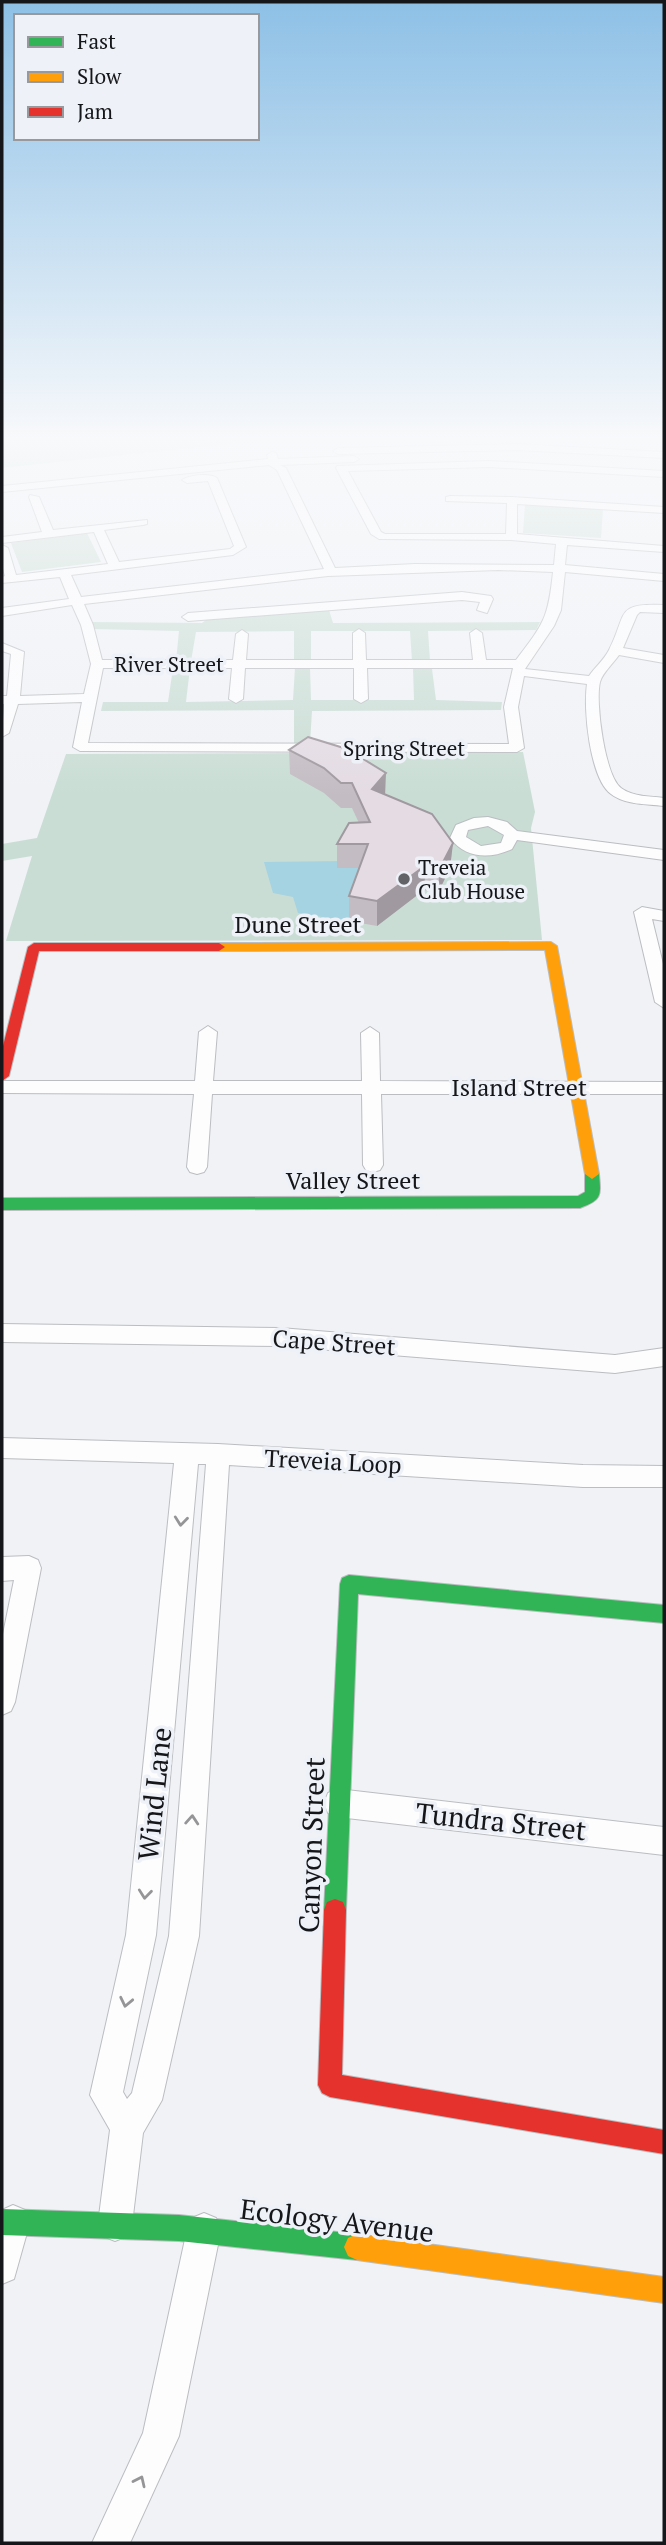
<svg xmlns="http://www.w3.org/2000/svg" width="666" height="2545" viewBox="0 0 666 2545" font-family="'PT Serif',serif">
<style>
.green{fill:#c9ddd4}
.water{fill:#a5d3e2}
.lines{fill:none;stroke-linecap:round;stroke-linejoin:round}
.street-casing{stroke:#bbbdc0;stroke-width:2}
.fast-casing{stroke:#bbbdc0;stroke-width:2}
.slow-casing{stroke:#bbbdc0;stroke-width:2}
.jam-casing{stroke:#bbbdc0;stroke-width:2}
.street{fill:#fdfdfe;fill-rule:evenodd}
.fast{fill:#30b455;fill-rule:evenodd}
.slow{fill:#ff9f0a;fill-rule:evenodd}
.jam{fill:#e5322d;fill-rule:evenodd}
.wall{fill:#c4bcc3}
.shaded-wall{fill:#a0999f}
.building{fill:#e4dbe3;stroke:#a0999f;stroke-width:2}
.oneway{stroke:#959597}
.poi-dot{fill:#626366;stroke:#eef1f8;stroke-width:2.5}
.labels{text-anchor:middle;dominant-baseline:central;stroke-width:7;stroke-linejoin:round;paint-order:stroke}
.far-street-label{font-size:21px;fill:#151619;stroke:#eef1f8}
.far-poi-label{font-size:21px;fill:#151619;stroke:#eef1f8;text-anchor:start}
.street-label{font-size:24px;fill:#151619;stroke:#eef1f8}
.near-street-label{font-size:28px;fill:#151619;stroke:#eef1f8}
</style>
<rect width="100%" height="100%" fill="#f0f2f6"/>
<path class="green" d="M2,440h264l-264,28z
M525,504l78,5 -2,29 -78,-5z
M87,533l14,29 -79,10 -11,-29z
M319,608l10,2 4,13 207,-1 -4,8 -108,1 2,30h-18l-2,-30h-99v30l-17,-1v-29l-98,1 -5,29h-15l3,-30 -87,-2 -2,-7 112,1 4,-3z
M173,668h17l-4,34 107,-2 2,-32h15l1,32h103l-1,-31h19l4,31 66,2 -1,8 -189,1 -2,32h-16v-33l-193,1 2,-9h65z
M523,752l12,60 -4,16 11,112 -536,1 26,-85 -30,5v-17l35,-6 29,-84z"/>
<path class="water" d="M344,861l34,6 -20,56 -60,-10 -5,-16 -20,-4 -9,-31z"/>
<g class="lines">
<defs>
<path id="street" d="M517,444l147,8v6l-147,-8 -179,4 -5,-3 5,-3z
M272,452l4,1 2,6 76,-3 5,3 -5,3 -74,3 6,3 49,100 80,-4 139,1 2,-21 -45,-4 -132,-1 -8,-5 -35,-66 1,-2 152,-5 175,10v6l-175,-10 -141,4 33,61 4,2h121l1,-31 -61,-2v-4l4,-1 62,1 152,10v6l-147,-9v30l147,12v6l-97,-7 -2,20 99,9v7l-99,-9 -4,38 -7,16 -29,43 64,7c6,-9 15,-16 20,-26 19,-37 5,-47 55,-45v8l-24,-1 -3,3 -14,33 41,7v8l-45,-8c-6,9 -16,17 -19,27 -5,20 5,94 21,106 12,9 29,8 43,10v8c-17,-2 -39,-1 -53,-12 -21,-15 -28,-85 -24,-110l-63,-8 -6,31 6,41 -7,4 -437,-1 -7,-4 9,-45 -64,2 -9,29 -7,4 2,-33h-2v-8h5l4,-42 -9,-3v-8l22,9 -4,44 64,-2 7,-30 -10,-39 -9,-20 -70,11v-8l67,-9 -9,-22 -58,6v-6l3,-1 -3,-11v-20l6,3 8,27 92,-11 -14,-32 -92,11v-6l40,-5 -13,-35 1,-2 9,2 14,33 94,-10v4l-4,1 -39,5 15,32 111,-13 4,-3 -26,-65 -21,2 -5,-3c8,-5 27,-7 35,-2l29,69 -13,8 -162,20 10,22 243,-28 -47,-99 -8,-5 -267,27v-6l266,-27 -1,-4zM498,570l55,2c-5,47 -9,51 -37,88h-30l-4,-27 -6,-4 -6,4 3,27h-107l-1,-27 -6,-4 -6,4v27h-107l2,-26 -6,-4 -6,4 -3,26h-131l-9,-35 -9,-21 244,-28zM103,668h129l-3,31 7,4 7,-4 2,-31h109v31l7,4 7,-4 -1,-31h146l-9,39 5,37 -421,-1z
M462,592l29,4 2,3 -6,14 -10,-3 3,-8 -18,-2 -274,21 -6,-4 6,-4z
M488,817l19,5 10,9 147,19v10l-147,-20 -5,9c-22,10 -46,10 -62,-11l6,-13 18,-7zM488,826l16,9 -3,8 -20,3 -15,-9 2,-7z
M642,907l22,4v10l-12,-2 12,49v40l-9,-6 -21,-90z
M208,1026l9,6 -4,49h149l-1,-48 9,-6 9,6 1,48 284,1v12h-283l2,71 -3,5 -7,2 -7,-2 -3,-5 -1,-71h-150l-5,73 -3,5 -7,2 -7,-2 -3,-5 7,-73 -192,-1v-12h193l4,-49z
M2,1324l278,4 335,27 49,-7v18l-49,7 -335,-27 -278,-4z
M2,1438l216,6 365,21 81,1v21h-81l-354,-22 -30,471 -37,164 -19,33 -11,91 -5,12 -12,5 -12,-5 -5,-12 12,-94 -20,-35 36,-160 48,-472 -172,-5zM198,1464h8l-37,472 -37,157 -5,6 -4,-7 33,-157z
M29,1556l9,4 3,8 -26,134 -4,9 -9,4v-76l12,-59 -12,1v-24z
M338,1789l326,38v28l-326,-38 -10,-4 -4,-10 4,-10z
M13,2205l12,5 5,12 -16,57 -12,5v-74z
M204,2213l12,5 5,12 -42,206 -49,107h-38l51,-110 44,-203 5,-12z"/>
<path id="fast" d="M592,1169l7,5c2,22 3,26 -19,34l-578,2v-12l576,-2 7,-4v-18z
M349,1575l315,30v18l-306,-29 -12,316 -3,8 -8,3 -8,-3 -3,-8 16,-326 2,-6z
M2,2209l177,6 178,19 9,4 4,9 -4,9 -9,4 -178,-19 -177,-6z"/>
<path id="slow" d="M551,942l6,4 42,228 -7,5 -7,-5 -40,-224 -326,1 -6,-4 6,-4z
M357,2234l307,43v26l-307,-43 -9,-4 -4,-9 4,-9z"/>
<path id="jam" d="M34,943h185l6,4 -6,4h-180l-30,125 -7,5v-31l26,-103z
M335,1899l8,3 3,8 -4,165 322,55v24l-334,-57 -8,-4 -4,-8 6,-175 3,-8z"/>
</defs>
<use href="#street" class="street-casing"/>
<use href="#fast" class="fast-casing"/>
<use href="#slow" class="slow-casing"/>
<use href="#jam" class="jam-casing"/>
<use href="#street" class="street"/>
<use href="#fast" class="fast"/>
<use href="#slow" class="slow"/>
<use href="#jam" class="jam"/>
</g>
<path class="wall" d="M289,750l96,45 68,48 -3,25 -12,25 -14,-3 -47,36 -28,-5v-25l10,-28h-22v-24l22,-21 -7,-15h-11l-17,-15 -34,-19z"/>
<path class="shaded-wall" d="M386,773l-1,24 -13,-8z
M453,843l-3,25 -12,25 2,-25z
M426,865l-2,25 -47,36v-25z"/>
<path class="building" d="M308,737l39,12 39,24 -14,16 60,25 21,29 -13,25 -14,-3 -49,36 -28,-5 19,-52h-31l12,-21 21,-1 -18,-39h-11l-17,-15 -35,-18z"/>
<defs><path id="oneway-chevron" d="M-2-3.5L2.5 0L-2 3.5" fill="none" stroke-width="1.6" stroke-linecap="round" stroke-linejoin="round" transform="scale(1.75)"/></defs>
<g class="oneway">
<use href="#oneway-chevron" transform="translate(181 1521) rotate(96)"/>
<use href="#oneway-chevron" transform="translate(192 1820) rotate(-86)"/>
<use href="#oneway-chevron" transform="translate(145 1894) rotate(96)"/>
<use href="#oneway-chevron" transform="translate(126 2002) rotate(102)"/>
<use href="#oneway-chevron" transform="translate(140 2481) rotate(-65)"/>
</g>
<linearGradient id="sky" x2="0" y2="1"><stop stop-color="#8dc0e6"/><stop offset="0.55" stop-color="#f8f9fb"/><stop offset="1" stop-color="#f8f9fb" stop-opacity="0"/></linearGradient>
<rect width="666" height="797" fill="url(#sky)"/>
<circle class="poi-dot" cx="404" cy="879" r="7"/>
<g class="labels">
<g class="far-street-label">
<text x="169" y="664">River Street</text>
<text x="404" y="748">Spring Street</text>
</g>
<g class="far-poi-label">
<text x="418" y="867">Treveia<tspan x="418" dy="24">Club House</tspan></text>
</g>
<g class="street-label">
<text x="298" y="924">Dune Street</text>
<text x="519" y="1087">Island Street</text>
<text x="353" y="1180">Valley Street</text>
<text transform="translate(334 1342) rotate(4)">Cape Street</text>
<text transform="translate(333 1461) rotate(3)">Treveia Loop</text>
</g>
<g class="near-street-label">
<text transform="translate(154 1794) rotate(-84)">Wind Lane</text>
<text transform="translate(501 1821) rotate(6)">Tundra Street</text>
<text transform="translate(311 1845) rotate(-88)">Canyon Street</text>
<text transform="translate(337 2220) rotate(7)">Ecology Avenue</text>
</g>
</g>
<rect width="666" height="2545" fill="none" stroke="#151619" stroke-width="7"/>
<rect x="14" y="14" width="245" height="126" fill="#eef1f8" stroke="#97999f" stroke-width="2"/>
<rect x="28" y="37" width="35" height="10" fill="#30b455" stroke="#97999f" stroke-width="2"/>
<text x="77" y="49" font-size="21" fill="#151619">Fast</text>
<rect x="28" y="72" width="35" height="10" fill="#ff9f0a" stroke="#97999f" stroke-width="2"/>
<text x="77" y="84" font-size="21" fill="#151619">Slow</text>
<rect x="28" y="107" width="35" height="10" fill="#e5322d" stroke="#97999f" stroke-width="2"/>
<text x="77" y="119" font-size="21" fill="#151619">Jam</text>
</svg>
